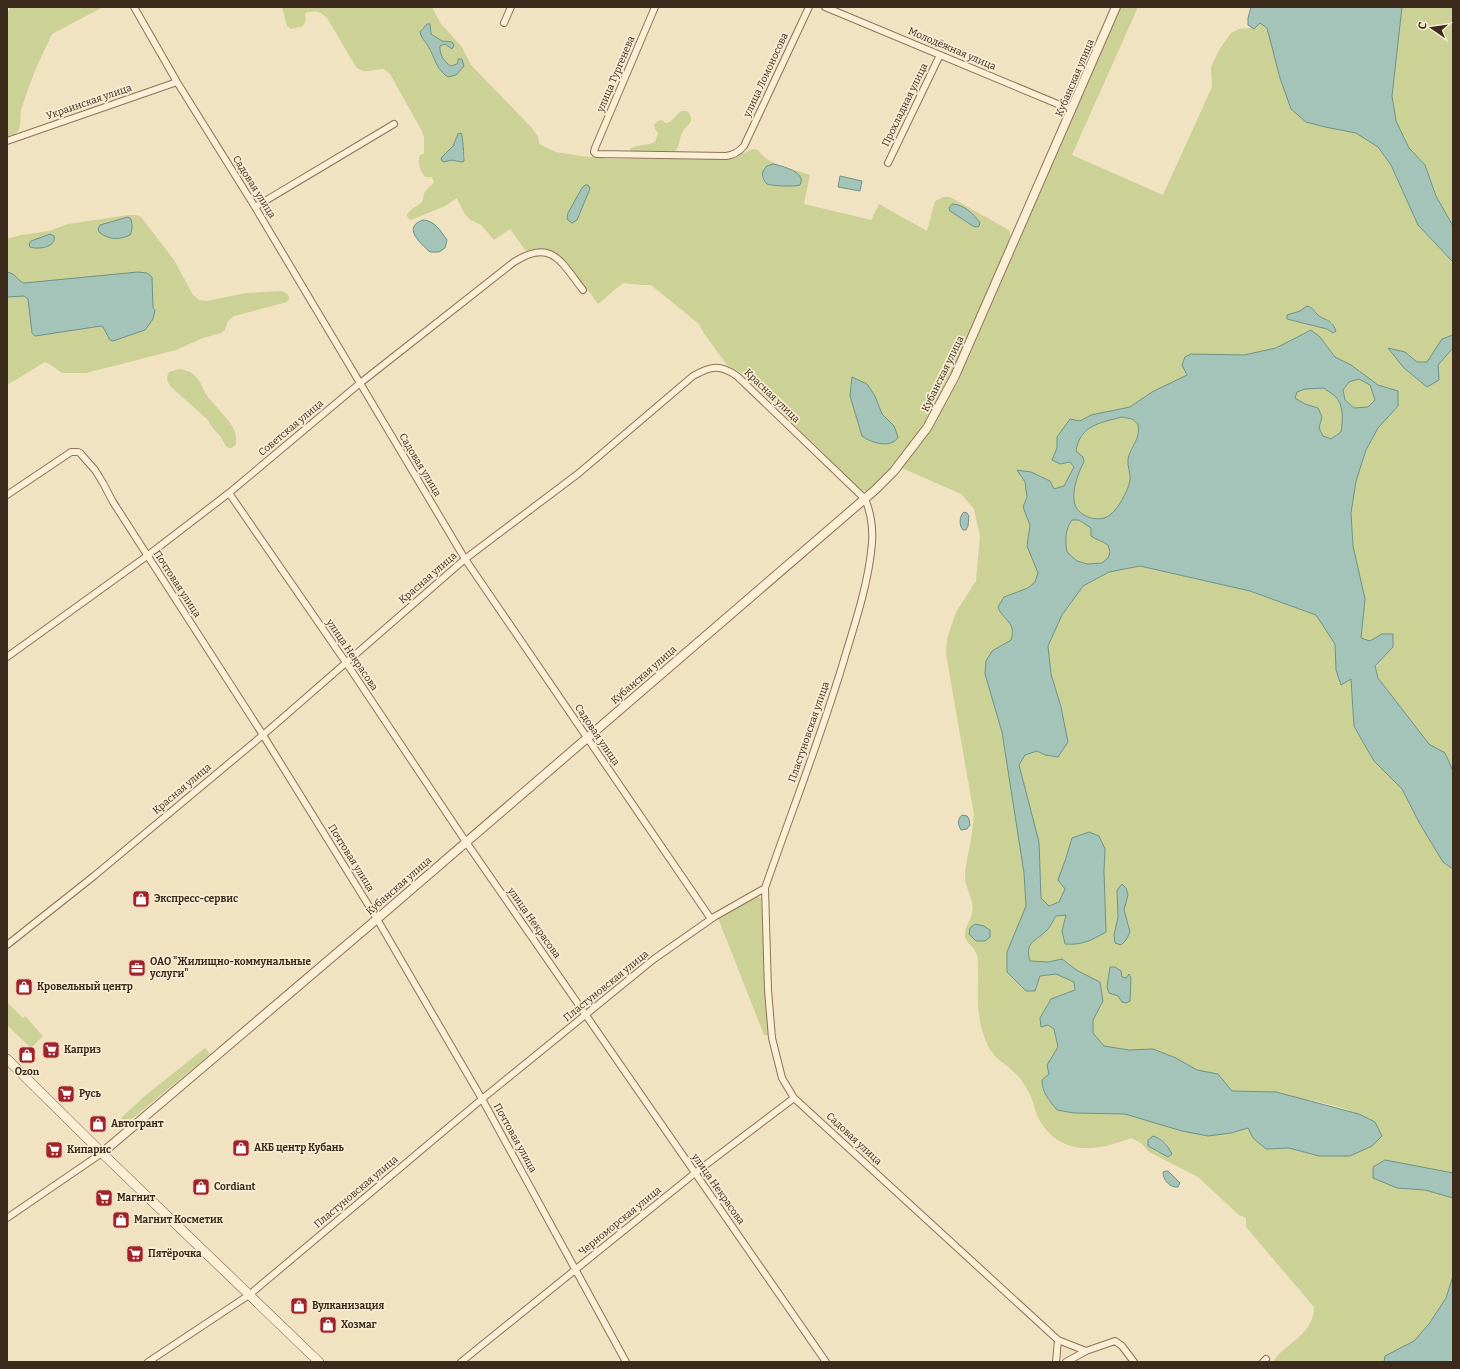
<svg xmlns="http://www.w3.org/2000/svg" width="1460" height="1369" viewBox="0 0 1460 1369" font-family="Bitter,serif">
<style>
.green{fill:#ccd195;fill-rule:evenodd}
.water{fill:#a5c4b9;stroke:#6b9387;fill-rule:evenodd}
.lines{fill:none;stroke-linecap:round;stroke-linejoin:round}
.minor-casing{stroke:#8d7258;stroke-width:8}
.tertiary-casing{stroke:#8d7258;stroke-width:10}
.secondary-casing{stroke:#6f533b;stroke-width:10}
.minor{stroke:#fbefd6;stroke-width:6}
.tertiary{stroke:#fbefd6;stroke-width:8}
.secondary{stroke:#fbefd6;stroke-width:9}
.labels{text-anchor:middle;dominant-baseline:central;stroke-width:3.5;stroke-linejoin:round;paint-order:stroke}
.street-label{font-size:10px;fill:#3c2b1d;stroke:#f8ecd3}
.poi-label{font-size:10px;font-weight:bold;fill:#3c2b1d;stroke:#f8ecd3;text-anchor:start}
</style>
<rect width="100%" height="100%" fill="#f1e2c2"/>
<path class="green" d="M10,7h93l-51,27 -16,34 -9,24 -6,18 -1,16 -2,5 -3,3 -8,3v-122z
M282,7h150l9,17 21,23 9,18 60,62 7,10 1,7 17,8 25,4 30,3 121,-1 21,-9 5,1c9,15 36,19 52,25l-6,29 67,16 8,-16 48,27 8,-30 9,-4h6l59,33 2,8c-28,64 -52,131 -90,190 -15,23 -34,43 -53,63h-3l-4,-1 -121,-118 -13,-7 -24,-33 -4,-8 -48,-39h-9l-19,-2 -25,21c-12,-16 -33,-51 -54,-55 -6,-2 -12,1 -18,2l-16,-22 -16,11 -13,-15 -12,-6 -5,-6 -7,-15 -12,8 -34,14 -3,-2 -1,-3c3,-6 9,-8 14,-12 3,-3 2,-6 3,-9 1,-5 7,-7 10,-12l-2,-5h-7c-5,-6 -8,-14 -5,-22l4,-1v-17l-2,-6 -32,-57 -6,-5c-11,0 -19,6 -28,-2l-29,-49c-7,-7 -12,-8 -22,-5l1,7 -3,6 -12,3 -4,-3zM431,27v7l11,7 10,1 2,2 -4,4 -5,-4 -5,2c-1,8 4,16 11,20l6,-2 1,-2v-3h5l1,7c-24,27 -26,-6 -37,-21 -4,-6 -8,-9 -5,-17zM458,134l5,12 2,12 -4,4 -19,-5 11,-11zM773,164l7,2 12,5 -7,14c-10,2 -18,2 -23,-8zM955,204l16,9 9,10 -7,3 -23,-15zM852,377l6,3 17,16 7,18 12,12 -32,10 -12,-40z
M1121,7h17l-66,148 91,40 49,-108 -1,-20 8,-17 12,-17 8,-4 12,-1 3,1 6,-7 7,5 13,51 45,49 31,6 22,14 13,18 27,60 35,37v75v-2l-11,4 -15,23h-10l-12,-10 -1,16 34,-3 15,-17v423l-8,-18 -16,-9 -51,-66 -3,-11 18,-20 -11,-13 -12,7 -9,-3 4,-39 -12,-53 -2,-33 5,-32 10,-31 12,-22 20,-22v-15l-20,-6 -27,-20 -16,-8 -15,-20 -9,-7 -35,18 -32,7 -53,-1 -4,21 -35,17 -22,15 -39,8 -34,22v11l-5,12 8,4 10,-2 4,5 -10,19 -10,3 -4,-8 -19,-9 -11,4c8,9 8,19 3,31l7,18 -3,21 11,27 -3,9 -7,6 -24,9 -3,17c9,9 15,12 10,26l-19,11 3,53 7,28 22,141 2,33 -8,23 17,62 5,-15 16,-2 18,8 1,9 -11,4 -16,30 6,4 4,18 -11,18 2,9 -7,14 4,8 11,14 17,3 51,1 57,17 49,2 17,-5 5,10 13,11 23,-1 30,8 56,-34c-44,-24 -95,-26 -143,-31l-14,-17 -21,-4 -21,-12 -23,-9 -24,1 -25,-4 -11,-13v-13l10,-19 -3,-19 -22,-11 -16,-11 -14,2 -18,-1c-5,-21 7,-20 17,-31 4,-4 6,-10 9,-14l11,-1 -5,16 44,1 -2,-61 1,-22 -33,-11 -6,20 -1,31 -6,13 -10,4 -8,-8 -2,-56 -20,-77 6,-10 13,-4 7,4 16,-48 -10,-33 -3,-28 14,-31 21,-29 26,-14 31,-6 110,25 66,24 19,29 1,26 6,15 9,-6 3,48 20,34 28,28 18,35 23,38 10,7v304l-68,-13 -12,7 1,11 23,10 28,2 28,8v78l-7,22 -17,26 -15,17 -29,15 -1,6h-111c2,-4 5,-7 8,-10 15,-13 33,-23 33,-45l-68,-80v-9l-7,-3 -41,-38 -49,-25 -8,-9 -10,-5c-34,13 -69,19 -91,-17 -5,-8 -6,-19 -11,-28 -3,-6 -7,-13 -12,-18 -9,-10 -22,-15 -29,-29 -14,-30 -9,-53 -10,-84 0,-3 -1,-8 -3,-11 -3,-6 -9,-9 -10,-15 -1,-9 6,-15 7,-23 3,-12 -6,-23 -7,-35 0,-15 5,-30 7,-45 1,-6 1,-12 2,-18l-28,-161 1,-15 9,-27 20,-31 4,-45 -6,-27 -13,-15 -59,-26 22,-28 35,-60zM1313,308l5,7 15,8v10l-6,-4 -40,-10v-4zM1117,890l11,5 -4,15 6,22 -16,3 4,-17zM1121,977l10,1 -1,23 -8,1 -4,-6zM1153,1136l7,2 8,7 -9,8 -11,-7z
M1402,7h51v219l-17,-30 -11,-31 -16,-17 -13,-27 -4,-25z
M681,111h6c11,12 -3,14 -6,24 -2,6 -1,12 -7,17h-43l-1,-3c7,-5 17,-3 25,-7l3,-9 -3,-4 -1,-4 4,-4 3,-1 5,3 4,-1z
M129,215h7l5,2 33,43 19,35 6,5 8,1 39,-8 36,-2c5,2 7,3 7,8l-2,3 -53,14 -6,5 -3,9 -4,3 -18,5 -27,12 -90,23h-24l-11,-8 -6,-3 -38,23v-146l14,-4 28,-4 19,-7z
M179,369c6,1 11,2 15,6 6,5 8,12 12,19 8,13 23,23 29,38 1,4 1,8 1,12 -10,11 -11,-3 -16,-8 -5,-6 -9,-9 -12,-16l-38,-34c-3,-5 -4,-8 -1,-14z
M1359,379l11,6 5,15 -7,7 -14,1 -9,-8 -2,-9 6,-9z
M1324,388c4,3 8,5 11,8 9,10 8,24 6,36l-10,7 -8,-3 -4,-8 3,-11 -4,-9 -13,-4 -10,-6 2,-6 8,-3z
M1122,417l10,2 6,5c2,16 -8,21 -10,35 -1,7 3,14 2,21 -1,7 -5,14 -8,20 -3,5 -7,11 -12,15 -12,8 -35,1 -36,-15 -1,-13 4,-27 10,-38l-1,-5 -7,-6c4,-26 24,-28 46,-34z
M1072,519l7,1 12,8 3,10 8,3 6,4 2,7 -2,6 -6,5 -15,1 -10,-3 -10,-9c-2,-12 -2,-23 5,-33z
M756,896l5,2 5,101 3,36h-5l-46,-117z
M7,1002l16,16 2,-2 18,20 -12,12 -24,-23z
M205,1048l5,6 -83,69 -6,-5 25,-23z"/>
<path class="water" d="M1251,7h151l-10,89 4,25 13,27 16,17 11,31 17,30v36l-35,-37 -27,-60 -13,-18 -22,-14 -31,-6 -19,-5 -15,-13 -11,-31 -13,-50 -7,-5 -6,6 -6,-4v-7z
M427,24h3l1,10 11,7 10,1 2,3 -2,4 -7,-5 -5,2c-1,8 4,16 11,20l6,-2 1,-2v-3h4l2,7 -8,9 -8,2c-12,-7 -13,-20 -20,-31 -3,-5 -7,-8 -8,-14z
M461,133c2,2 3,25 3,28l-3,1 -9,-2 -9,2 -2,-3 1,-2 11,-11 5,-12z
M773,164c9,2 34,8 27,21 -6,2 -27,1 -33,-1 -6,-6 -6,-13 0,-18z
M840,176l22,5 -2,10 -22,-4z
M585,185h3l2,3 -1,3 -12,29 -5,3 -5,-4 1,-6 14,-25z
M952,204c11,0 22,10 28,19l-1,3 -3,1 -3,-1 -23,-15 -1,-3z
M128,217l3,2c1,5 2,10 -1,16 -10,5 -22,5 -31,-3l-1,-3 2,-4z
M423,220c11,0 18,11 24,20l-2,8 -6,4h-9c-10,-9 -28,-25 -7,-32z
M50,234l4,2c3,11 -16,14 -24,11l-1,-3 2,-3z
M7,272c10,2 9,8 17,11l114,-11 9,1 5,4 1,31 2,2 -2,9 -8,11 -32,11 -3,-1 -7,-13 -2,-1 -66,10 -3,-3 -4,-34 -4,-3 -17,1z
M1307,306c7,2 5,3 10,8 8,8 14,3 19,17l-3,2 -6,-4 -40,-10v-4l13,-4z
M1311,330l9,7 15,20 16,8 27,20 20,6v15l-20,22 -12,22 -10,31 -5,32 2,33 12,53 -4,39 9,3 12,-7h11v13l-18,19 3,12 51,66 16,9 8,18v98l-10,-7 -23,-38 -18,-35 -28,-28 -10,-17 -10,-18 -3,-47 -10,6 -5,-15 -1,-26 -19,-29 -66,-24 -110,-25 -31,6 -26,14 -21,29 -14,31 3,28 10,33 7,35 -10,15 -13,-2 -8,-4 -12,4 -6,10 20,77 2,56 8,8 10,-4 6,-13 -7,-9 8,-22 6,-20 17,-6 10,4 6,13 -1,22 2,61c-16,9 -23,13 -41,12l-3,-13 4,-16 -10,1c-3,4 -5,10 -9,14 -10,11 -23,11 -17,31l18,1 14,-3 16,12 22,11 3,19 -10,19v13l11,13 25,4 24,-1 23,9 21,12 21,4 14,17 44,1 83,22 16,8 7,14 -10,10 -22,10h-31l-30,-8 -23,1 -13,-11 -5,-10 -17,5 -23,3 -26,-5 -57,-17 -51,-1 -17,-3c-8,-10 -15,-17 -15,-30l7,-6 -2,-9 11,-18 -4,-18 -6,-4 -7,2 -1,-9 11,-19 24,-9 -1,-8 -18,-8 -16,2 -5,15h-9l-19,-19v-20l19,-46 -2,-33 -22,-141 -17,-58 1,-13 6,-10 19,-11c6,-18 -8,-19 -13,-33l6,-10 24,-9 7,-6 3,-9 -11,-27 3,-21 -7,-18 4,-10 -2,-15 -8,-12 14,2 19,9 4,8 10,-3 10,-19 -4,-5 -10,2 -8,-4 5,-12v-11l13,-18 10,2 11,-6 39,-8 22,-15 35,-17 -5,-10 3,-8 6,-3 53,1 32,-7zM1359,379l11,6 5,15 -7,7 -14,1 -9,-8 -2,-10 6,-8zM1324,388c3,3 8,5 11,8 9,9 8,24 6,36l-10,7 -8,-3 -4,-8 3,-11 -4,-9 -13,-4 -10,-6 2,-6 8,-3zM1122,417l10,2 6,5c3,15 -7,21 -10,35 -1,7 3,14 2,21 -1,7 -5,14 -8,20 -3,5 -7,11 -12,15 -12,9 -35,1 -36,-15 -1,-13 4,-27 10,-38l-1,-5 -7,-6c4,-26 24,-28 46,-34zM1072,520h7l12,8v8c5,4 12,5 17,9l2,7 -2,6 -6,5 -15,1 -10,-3 -10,-9c-2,-11 -2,-23 5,-32z
M1453,335v13l-15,17 1,15 -12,7 -23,-19 -16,-20 17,4 12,10h10l15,-23z
M852,377l15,7 8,12 7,18 12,12 4,11c-6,12 -27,6 -36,-1l-12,-40z
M964,512l3,1 2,3 -1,10 -2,4h-3c-4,-4 -4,-14 1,-18z
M962,815l5,1 2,3 1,6 -3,4 -6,1c-3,-6 -4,-10 1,-15z
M1122,884l4,4 2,7 -4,15 6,22 -4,8 -5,5 -6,-2 -1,-8 4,-18 -1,-27z
M975,924l9,2 6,4v7l-5,4h-9l-7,-7 1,-6z
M1110,967h5l6,4 1,6 4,1 3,-4 2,4 -1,23 -4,2 -4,-1 -4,-6 -9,-3 -2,-6z
M1153,1136c10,3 14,9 19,18l-4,3 -20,-11v-6z
M1385,1160l68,13v25l-28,-8 -28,-2 -24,-10v-11z
M1166,1171h2l12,12 -2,4c-8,1 -15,-7 -15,-15z
M1453,1276v86h-69l1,-6 29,-15 15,-17 17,-26z"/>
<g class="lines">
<defs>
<path id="minor" d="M134,7l43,75 78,125 210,352 246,360
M655,7l-60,141 -1,4 2,2 130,2c8,-1 13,-4 18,-10l65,-139
M825,7l247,103
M504,23l7,-16
M7,141l170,-59
M888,163l52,-108
M255,207l139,-83
M229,493l118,171 119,178 360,520
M7,495l64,-43h7l2,1 15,17 8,13 10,19 150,233 114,184 105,180 144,263
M7,657l140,-101 82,-63 130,-109 155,-122c38,-24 47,0 69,28
M765,888l3,102 4,48 10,40 12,20 264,242 28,11 29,-10 7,5 12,16
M7,945l87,-69 169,-141 202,-176 114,-86 114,-97c18,-10 27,-12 44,0l128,123c6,14 8,29 7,44 -3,37 -15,74 -26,110 -23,79 -54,157 -81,235l-51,29 -60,42 -172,140 -233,196 -101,67
M7,1218l95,-65
M461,1362l234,-189 99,-75
M1056,1362l2,-22
M1066,1362l20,-11
M1263,1362l3,-3"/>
<path id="tertiary" d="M102,1153l275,-234 498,-429 19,-19 33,-43 28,-52 161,-369"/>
<path id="secondary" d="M7,1059l95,94 217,209"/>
</defs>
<use href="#minor" class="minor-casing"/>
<use href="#tertiary" class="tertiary-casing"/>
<use href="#secondary" class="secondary-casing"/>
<use href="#minor" class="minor"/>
<use href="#tertiary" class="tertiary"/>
<use href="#secondary" class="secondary"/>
</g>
<defs>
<symbol id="shop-square" viewBox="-11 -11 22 22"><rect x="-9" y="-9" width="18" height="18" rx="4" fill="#a12329" stroke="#f8ecd3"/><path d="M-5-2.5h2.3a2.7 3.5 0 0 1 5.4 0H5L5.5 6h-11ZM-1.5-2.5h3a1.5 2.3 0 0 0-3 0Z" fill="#fff"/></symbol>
<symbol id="office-square" viewBox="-11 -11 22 22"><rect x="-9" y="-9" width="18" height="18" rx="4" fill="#a12329" stroke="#f8ecd3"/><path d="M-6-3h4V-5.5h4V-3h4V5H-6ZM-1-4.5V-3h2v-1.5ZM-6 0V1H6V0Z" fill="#fff"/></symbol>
<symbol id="supermarket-square" viewBox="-11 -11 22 22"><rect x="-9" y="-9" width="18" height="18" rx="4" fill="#a12329" stroke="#f8ecd3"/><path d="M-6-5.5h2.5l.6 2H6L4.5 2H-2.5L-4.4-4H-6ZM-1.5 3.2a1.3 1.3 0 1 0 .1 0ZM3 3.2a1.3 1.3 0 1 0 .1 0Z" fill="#fff"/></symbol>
</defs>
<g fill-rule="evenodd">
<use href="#shop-square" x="131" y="889" width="20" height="20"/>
<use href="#office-square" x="127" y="958" width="20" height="20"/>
<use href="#shop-square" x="14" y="977" width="20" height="20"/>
<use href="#supermarket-square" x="41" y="1040" width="20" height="20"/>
<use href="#shop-square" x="17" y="1045" width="20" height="20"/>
<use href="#supermarket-square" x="56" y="1084" width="20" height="20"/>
<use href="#shop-square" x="88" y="1114" width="20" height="20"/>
<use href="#shop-square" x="231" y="1138" width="20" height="20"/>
<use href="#supermarket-square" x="44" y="1140" width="20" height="20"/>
<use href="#shop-square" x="191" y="1177" width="20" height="20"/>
<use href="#supermarket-square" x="94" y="1188" width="20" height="20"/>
<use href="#shop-square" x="111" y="1210" width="20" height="20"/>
<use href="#supermarket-square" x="125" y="1244" width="20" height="20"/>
<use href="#shop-square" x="289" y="1296" width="20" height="20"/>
<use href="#shop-square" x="318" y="1315" width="20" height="20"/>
</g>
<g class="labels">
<g class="street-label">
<text transform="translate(952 49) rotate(23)">Молодёжная улица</text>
<text transform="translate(616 74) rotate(-67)">улица Тургенева</text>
<text transform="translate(766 75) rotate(-65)">улица Ломоносова</text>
<text transform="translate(1075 78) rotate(-67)">Кубанская улица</text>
<text transform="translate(89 102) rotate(-19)">Украинская улица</text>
<text transform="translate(905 105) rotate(-64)">Прохладная улица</text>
<text transform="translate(254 187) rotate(58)">Садовая улица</text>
<text transform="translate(943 374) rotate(-64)">Кубанская улица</text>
<text transform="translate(772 396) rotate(44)">Красная улица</text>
<text transform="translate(291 428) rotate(-40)">Советская улица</text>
<text transform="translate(420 465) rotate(59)">Садовая улица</text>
<text transform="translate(428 578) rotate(-41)">Красная улица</text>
<text transform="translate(177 584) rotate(57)">Почтовая улица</text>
<text transform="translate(352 655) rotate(56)">улица Некрасова</text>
<text transform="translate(644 675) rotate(-41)">Кубанская улица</text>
<text transform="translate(809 732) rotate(-71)">Пластуновская улица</text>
<text transform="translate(597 735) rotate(56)">Садовая улица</text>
<text transform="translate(182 789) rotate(-40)">Красная улица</text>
<text transform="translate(351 858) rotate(58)">Почтовая улица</text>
<text transform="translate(399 886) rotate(-41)">Кубанская улица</text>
<text transform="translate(534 923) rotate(55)">улица Некрасова</text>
<text transform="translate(606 986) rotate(-39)">Пластуновская улица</text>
<text transform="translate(515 1138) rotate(61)">Почтовая улица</text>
<text transform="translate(854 1139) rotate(43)">Садовая улица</text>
<text transform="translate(718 1189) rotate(55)">улица Некрасова</text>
<text transform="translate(356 1192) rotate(-40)">Пластуновская улица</text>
<text transform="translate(620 1221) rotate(-39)">Черноморская улица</text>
</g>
<g class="poi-label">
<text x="154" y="899">Экспресс-сервис</text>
<text x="150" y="962">ОАО "Жилищно-коммунальные<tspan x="150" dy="12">услуги"</tspan></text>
<text x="37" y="987">Кровельный центр</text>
<text x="64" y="1050">Каприз</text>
<text x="27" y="1072" text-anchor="middle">Ozon</text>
<text x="79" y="1094">Русь</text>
<text x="111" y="1124">Автогрант</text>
<text x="254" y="1148">АКБ центр Кубань</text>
<text x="67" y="1150">Кипарис</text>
<text x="214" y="1187">Cordiant</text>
<text x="117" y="1198">Магнит</text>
<text x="134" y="1220">Магнит Косметик</text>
<text x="148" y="1254">Пятёрочка</text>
<text x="312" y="1306">Вулканизация</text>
<text x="341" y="1325">Хозмаг</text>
</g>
</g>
<rect width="1460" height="1369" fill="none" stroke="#3c2b1d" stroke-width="16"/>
<g transform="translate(1432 28) rotate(283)" stroke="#f8ecd3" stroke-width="3" paint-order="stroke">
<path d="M0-3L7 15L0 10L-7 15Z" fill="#3c2b1d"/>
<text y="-6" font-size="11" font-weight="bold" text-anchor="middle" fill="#3c2b1d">С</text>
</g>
</svg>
